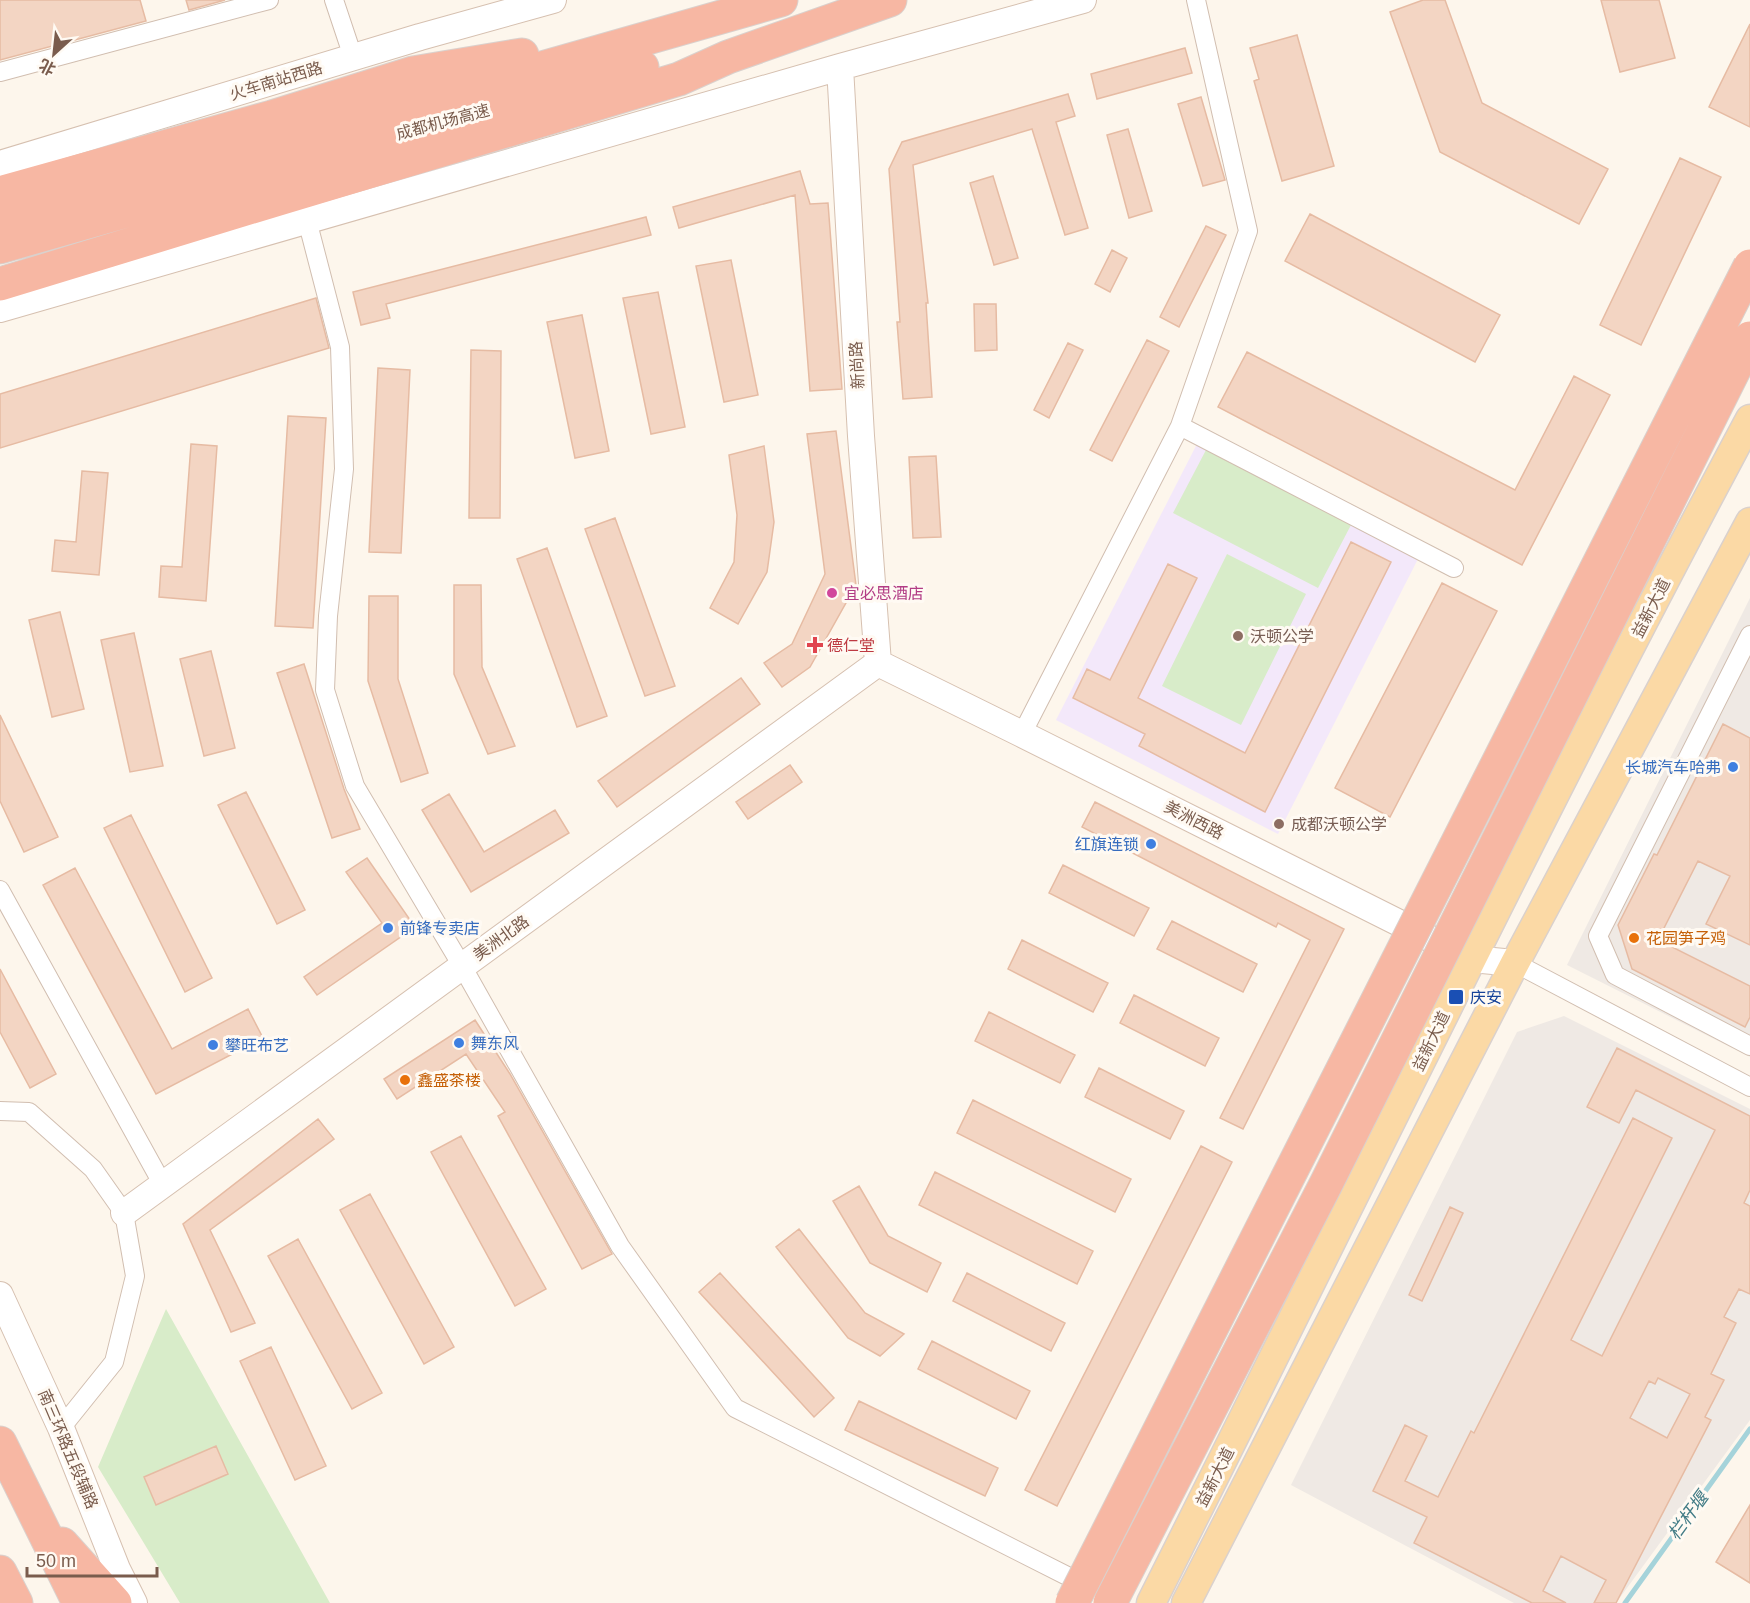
<svg xmlns="http://www.w3.org/2000/svg" width="1750" height="1603" viewBox="0 0 1750 1603" font-family="Arial,'Noto Sans SC',sans-serif">
<style>
.industrial{fill:#efe9e4}
.education{fill:#f3e8fa}
.green{fill:#d8ecc9}
.lines{fill:none;stroke-linecap:round;stroke-linejoin:round}
.stream{stroke:#a5d3da;stroke-width:5}
.building{fill:#f3d5c3;stroke:#e6bba3;stroke-width:1.5;fill-rule:evenodd}
.street-casing{stroke:#d1beb0;stroke-width:20}
.secondary-casing{stroke:#d6c0b0;stroke-width:28}
.primary-casing{stroke:#dad1cd;stroke-width:31}
.highway-casing{stroke:#dad1cd;stroke-width:35}
.street{stroke:#fff;stroke-width:18}
.secondary{stroke:#fff;stroke-width:26}
.primary{stroke:#fbd9a5;stroke-width:28}
.highway{stroke:#f7b7a3;stroke-width:33}
.highway-bridge-casing{stroke:#dad1cd;stroke-width:35;stroke-linecap:butt}
.highway-bridge{stroke:#f7b7a3;stroke-width:33}
.hotel-dot{fill:#d1479c;stroke:#fffaf3;stroke-width:2}
.education-dot{fill:#8d6e63;stroke:#fffaf3;stroke-width:2}
.health-dot{fill:#e0444e;stroke:#fffaf3;stroke-width:2}
.shop-dot{fill:#3f7fe0;stroke:#fffaf3;stroke-width:2}
.food-dot{fill:#e8710a;stroke:#fffaf3;stroke-width:2}
.transit-dot{fill:#1a4fb4;stroke:#fffaf3;stroke-width:2}
.labels{text-anchor:middle;dominant-baseline:central;stroke-width:6;stroke-linejoin:round;paint-order:stroke}
.street-label{font-size:16px;fill:#7a5c4d;stroke:#fffaf3}
.hotel-label{font-size:16px;fill:#b23c85;stroke:#fffaf3;text-anchor:start}
.education-label{font-size:16px;fill:#785e54;stroke:#fffaf3;text-anchor:start}
.health-label{font-size:16px;fill:#be3a42;stroke:#fffaf3;text-anchor:start}
.shop-label{font-size:16px;fill:#366cbe;stroke:#fffaf3;text-anchor:start}
.food-label{font-size:16px;fill:#c56008;stroke:#fffaf3;text-anchor:start}
.transit-label{font-size:16px;fill:#164399;stroke:#fffaf3;text-anchor:start}
.water-label{font-size:18px;font-style:italic;fill:#437c86;stroke:#fffaf3}
</style>
<rect width="100%" height="100%" fill="#fdf6ec"/>
<path class="industrial" d="M1750,598v459l-183,-92z
M1564,1016l186,93v311l-134,183h-102l-223,-118 226,-453z"/>
<path class="education" d="M1199,440l222,113 -143,281 -222,-114z"/>
<path class="green" d="M1206,450l145,75 -33,63 -145,-75z
M1227,554l79,40 -65,131 -79,-39z
M166,1309l164,294h-150l-82,-136z"/>
<g class="lines">
<path class="stream" d="M1625,1603l125,-174"/>
</g>
<path class="building" d="M0,0h140l6,21 -146,39z
M186,0h39l-36,10z
M1423,0h22l37,103 126,66 -29,55 -139,-72 -50,-140z
M1601,0h58l16,58 -55,14z
M1750,24v103l-41,-20z
M1297,35l37,131 -52,15 -28,-100 5,-2 -9,-31z
M1185,48l7,25 -95,26 -6,-25z
M1068,94l7,22 -19,6 32,106 -23,7 -33,-106 -119,36 15,138h-2l6,94 -29,2 -6,-77h3l-11,-153 13,-27z
M1201,97l24,83 -22,6 -25,-82z
M1128,129l24,82 -23,7 -22,-83z
M1680,158l41,19 -80,168 -41,-20z
M800,171l10,33 18,-1 14,186 -32,2 -15,-196 -116,33 -6,-21z
M993,176l25,82 -24,7 -24,-82z
M1310,214l190,101 -25,47 -190,-101z
M646,217l5,18 -265,69 4,14 -29,7 -8,-33z
M1206,226l20,9 -47,92 -19,-10z
M1112,250l15,8 -17,34 -15,-8z
M731,260l27,135 -34,7 -28,-136z
M658,292l27,135 -34,7 -28,-136z
M316,298l13,50 -329,100v-54z
M974,304h22l1,46 -22,1z
M582,315l27,136 -34,7 -28,-136z
M1147,340l22,11 -57,110 -22,-11z
M1068,343l15,7 -34,68 -15,-8z
M471,350l30,1 -1,167h-31z
M1247,352l268,138 59,-114 36,19 -88,170 -304,-158z
M378,368l32,2 -9,183 -32,-1z
M288,416l38,2 -13,210 -38,-2z
M836,431l20,154 -46,82 -28,20 -18,-24 28,-19 33,-70 -18,-140z
M191,444l26,2 -11,155 -47,-4 2,-31 21,1z
M764,446l10,76 -7,50 -29,52 -28,-16 24,-46 3,-47 -8,-60z
M936,456l5,81 -28,1 -4,-81z
M82,471l26,2 -9,102 -47,-4 3,-31 21,2z
M615,518l60,168 -30,10 -60,-167z
M1351,542l40,20 -126,250 -126,-66 6,-12 -72,-36 14,-29 23,11 58,-116 29,14 -59,120 107,55z
M547,548l60,168 -30,11 -60,-168z
M1442,583l55,28 -107,206 -55,-29z
M454,585h27l1,82 33,79 -27,8 -34,-80z
M369,596h29v83l30,94 -27,9 -33,-101z
M60,612l24,97 -32,8 -23,-97z
M134,633l29,133 -33,6 -29,-132z
M211,651l24,97 -31,8 -24,-97z
M304,664l40,125 16,40 -28,9 -55,-165z
M741,678l19,26 -143,103 -19,-26z
M0,715l58,122 -34,15 -24,-51z
M1723,724l27,14v207l-44,-21 24,-48 -32,-15 -40,79 92,46v31l-5,10 -113,-58 -14,-44 36,-71 3,1z
M790,765l12,17 -54,37 -12,-17z
M246,792l59,118 -28,14 -59,-119z
M449,794l35,58 71,-42 14,23 -98,59 -49,-82z
M1095,802l249,127 -101,200 -23,-11 90,-178 -32,-17 -2,4 -194,-100z
M131,815l81,163 -27,14 -81,-164z
M367,858l48,69 -98,68 -13,-18 78,-54 -36,-51z
M1063,865l86,43 -15,28 -85,-43z
M75,868l97,181 76,-40 15,29 -107,56 -113,-209z
M1172,921l85,43 -14,28 -86,-43z
M1022,940l86,43 -15,29 -85,-43z
M0,969l56,105 -26,14 -30,-56z
M1134,995l85,43 -14,28 -85,-43z
M989,1012l86,43 -15,28 -85,-42z
M475,1020l35,54 102,180 -30,15 -84,-153 7,-4 -39,-58 -69,45 -13,-20z
M1617,1048l133,68v74l-6,13 6,3v88l-11,-5 -15,28 12,6 -25,51 13,6 -19,37 6,3 -95,183h-22l12,-23 -45,-24 -18,35 23,12h-34l-118,-60 13,-26 -54,-26 32,-66 22,11 -22,45 33,16 33,-66 3,2 159,-315 39,20 -101,202 31,16 113,-226 -79,-40 -17,33 -32,-16zM1658,1378l32,16 -23,44 -37,-20 19,-37 6,3z
M1099,1068l85,43 -14,28 -85,-42z
M973,1100l158,79 -16,33 -158,-79z
M318,1119l16,20 -124,91 45,93 -24,9 -48,-108z
M461,1136l85,153 -31,17 -84,-154z
M1201,1146l31,16 -175,344 -32,-16z
M935,1172l158,79 -16,33 -158,-79z
M859,1186l29,50 53,27 -14,29 -57,-29 -37,-62z
M370,1194l84,153 -30,17 -84,-154z
M1450,1207l13,6 -41,88 -13,-6z
M799,1229l66,84 39,21 -24,22 -32,-18 -72,-91z
M298,1239l84,154 -30,16 -84,-153z
M720,1273l114,125 -20,19 -115,-125z
M967,1273l98,50 -14,28 -98,-50z
M932,1341l98,50 -14,28 -98,-50z
M271,1347l55,119 -31,14 -55,-119z
M859,1401l139,67 -13,28 -140,-66z
M216,1446l12,28 -72,31 -12,-28z
M1750,1505v78l-34,-21z"/>
<g class="lines">
<defs>
<path id="street" d="M334,0l19,57
M0,72l269,-72
M307,220l33,127 4,122 -16,147 -3,74 30,96 107,180 158,280 115,162 354,179
M1180,426l274,142
M1750,635l-152,301 17,39 135,71
M1022,734l158,-308 68,-195 -52,-231
M0,890l163,295
M1515,963l235,124
M0,1111l29,1 64,57 31,44 11,63 -21,86 -53,66"/>
<path id="secondary" d="M840,67l21,369 17,227
M0,164l420,-127 133,-37
M0,309l840,-242 243,-67
M878,663l144,71 449,225 44,4
M124,1213l754,-550
M0,1295l61,133 56,141 17,34"/>
<path id="primary" d="M1151,1603c199,-395 390,-794 599,-1184
M1186,1603l329,-640 235,-441"/>
<path id="highway" d="M0,193l272,-76 141,-44 109,-18
M0,222l781,-222
M0,247l294,-84 348,-96
M0,284c226,-70 452,-137 679,-205l49,-22 162,-57
M0,1443l79,160
M62,1544l53,59
M0,1572l16,31"/>
</defs>
<use href="#street" class="street-casing"/>
<use href="#secondary" class="secondary-casing"/>
<use href="#primary" class="primary-casing"/>
<use href="#highway" class="highway-casing"/>
<use href="#street" class="street"/>
<use href="#secondary" class="secondary"/>
<use href="#primary" class="primary"/>
<use href="#highway" class="highway"/>
<defs>
<path id="highway-bridge" d="M1072,1603l678,-1337
M1110,1603l216,-419 424,-846"/>
</defs>
<use href="#highway-bridge" class="highway-bridge-casing"/>
<use href="#highway-bridge" class="highway-bridge"/>
</g>
<circle class="hotel-dot" cx="832" cy="593" r="6"/>
<g class="education-dot">
<circle cx="1238" cy="636" r="6"/>
<circle cx="1279" cy="824" r="6"/>
</g>
<path class="health-dot" d="M812 636h6v6h6v6h-6v6h-6v-6h-6v-6h6z"/>
<g class="shop-dot">
<circle cx="1733" cy="767" r="6"/>
<circle cx="1151" cy="844" r="6"/>
<circle cx="388" cy="928" r="6"/>
<circle cx="459" cy="1043" r="6"/>
<circle cx="213" cy="1045" r="6"/>
</g>
<g class="food-dot">
<circle cx="1634" cy="938" r="6"/>
<circle cx="405" cy="1080" r="6"/>
</g>
<rect class="transit-dot" x="1448" y="989" width="16" height="16" rx="3"/>
<g class="labels">
<g class="street-label">
<text transform="translate(276 81) rotate(-17)">火车南站西路</text>
<text transform="translate(443 122) rotate(-15)">成都机场高速</text>
<text transform="translate(857 365) rotate(-93)">新尚路</text>
<text transform="translate(1651 608) rotate(-63)">益新大道</text>
<text transform="translate(1194 820) rotate(27)">美洲西路</text>
<text transform="translate(501 938) rotate(-36)">美洲北路</text>
<text transform="translate(1431 1041) rotate(-64)">益新大道</text>
<text transform="translate(68 1449) rotate(67)">南三环路五段辅路</text>
<text transform="translate(1215 1477) rotate(-63)">益新大道</text>
</g>
<g class="hotel-label">
<text x="844" y="593">宜必思酒店</text>
</g>
<g class="education-label">
<text x="1250" y="636">沃顿公学</text>
<text x="1291" y="824">成都沃顿公学</text>
</g>
<g class="health-label">
<text x="827" y="645">德仁堂</text>
</g>
<g class="shop-label">
<text x="1721" y="767" text-anchor="end">长城汽车哈弗</text>
<text x="1139" y="844" text-anchor="end">红旗连锁</text>
<text x="400" y="928">前锋专卖店</text>
<text x="471" y="1043">舞东风</text>
<text x="225" y="1045">攀旺布艺</text>
</g>
<g class="food-label">
<text x="1646" y="938">花园笋子鸡</text>
<text x="417" y="1080">鑫盛茶楼</text>
</g>
<g class="transit-label">
<text x="1470" y="997">庆安</text>
</g>
<g class="water-label">
<text transform="translate(1688 1516) rotate(-54)">栏杆堰</text>
</g>
</g>
<g transform="translate(54 54) rotate(207)" stroke="#fffaf3" stroke-width="4.5" paint-order="stroke">
<path d="M0-4.5L10 22L0 15L-10 22Z" fill="#7a5c4d"/>
<text y="-9" font-size="16" font-weight="bold" text-anchor="middle" fill="#7a5c4d">北</text>
</g>
<path d="M27 1567v9h130v-9" fill="none" stroke="#7a5c4d" stroke-width="3"/>
<text x="36" y="1567" font-size="18" fill="#7a5c4d" stroke="#fffaf3" stroke-width="4.5" paint-order="stroke">50 m</text>
</svg>
